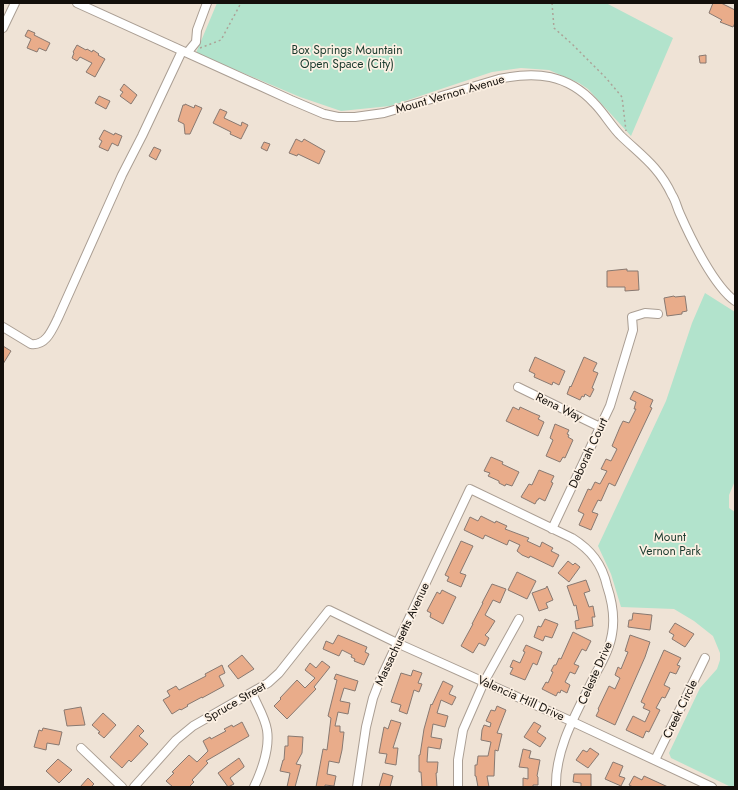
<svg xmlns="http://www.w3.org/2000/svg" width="738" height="790" viewBox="0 0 738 790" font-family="Jost,sans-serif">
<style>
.green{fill:#b2e3cc}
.building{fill:#e9ac8a;stroke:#887971}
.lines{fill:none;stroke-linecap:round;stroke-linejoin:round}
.minor-casing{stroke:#aa9e93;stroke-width:10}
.path{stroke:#aca398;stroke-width:1.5;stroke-dasharray:2 3;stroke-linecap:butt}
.minor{stroke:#fff;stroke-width:8}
.labels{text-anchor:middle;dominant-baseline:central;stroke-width:3.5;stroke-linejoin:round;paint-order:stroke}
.park-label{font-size:12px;fill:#18392c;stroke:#fcf0e3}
.street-label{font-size:12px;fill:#130f0b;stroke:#fcf0e3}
</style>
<rect width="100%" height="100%" fill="#efe3d6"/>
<path class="green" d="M217,3h389l67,35 -42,98 -43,-47 -9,-6 -30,-13 -28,-2 -29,4 -102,34 -49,5 -41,-14 -104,-44z
M705,293l30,19v169l-6,14v13l6,4v275h-4l-60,-29 -2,-5 31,-65 17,-19 3,-9v-7l-7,-17 -19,-15 -20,-12 -53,-2 -10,-33 -13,-28 68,-145 26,-78z"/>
<path class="building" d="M713,3h8l14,7v13l-2,4 -13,-5 2,-2 -13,-7z
M28,30l7,3 -1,2 16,8 -4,8 -7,-3 -2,4 -10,-4 4,-9 -6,-3z
M77,45l9,5 1,-1 5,3 1,-2 6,4 -1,1 7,4 -10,18 -9,-5 6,-9 -12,-6 -3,4 -5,-3 2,-5 -1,-1z
M706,55v8h-6l-1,-7z
M124,84l13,11 -6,9 -11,-8 3,-4 -3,-2z
M99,96l11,5 -4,8 -11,-6z
M185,104l9,4 1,-3 7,3 -12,26h-5l-1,-10 -6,-3 5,-16h2z
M220,109l7,3 -3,6 17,8 1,-4 6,3 -7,14 -11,-5 1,-2 -18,-9z
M104,130l10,5 1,-2 7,3 -4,10 -6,-3 -4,8 -9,-4 3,-6 -3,-2z
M296,139l6,3 2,-3 21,12 -6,13 -21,-10 -1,2 -8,-3z
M264,142l6,2 -3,7 -6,-3z
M154,147l7,3 -5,10 -7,-4z
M627,269v2h11l1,19 -14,1v-4h-18v-16z
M674,296l1,1 10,-1 2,15 -5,1v2l-15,2 -3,-18z
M3,346l8,5 -8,13z
M535,357l30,14 -6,14 -6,-3 -1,3 -18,-8 1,-3 -6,-3z
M584,357l13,6 -4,8 5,2 -6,15 2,1 -4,8 -5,-3 -1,3 -2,-1 -2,4 -13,-6 3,-8 1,1z
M634,391l19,9 -3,7 2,1 -37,78 -6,-3 -8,18 -3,-1 -6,12 6,2 -7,16 -12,-5 5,-11 -6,-3 10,-22 3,1 4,-8 5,2 7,-13 -6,-2 5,-10 5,2 6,-12 -5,-3 8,-19 3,-6 6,2 7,-14h-2l2,-7 -6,-3z
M513,407l6,3 1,-3 13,6 7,3 -2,3 6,3 -6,14 -32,-15z
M555,424l14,6 -2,4 2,1 -1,2 5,3 -8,18 -2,-1 -3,5 -14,-6 7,-16 -3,-2z
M491,457l12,5 -1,2 17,8 -7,14 -6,-2 -1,2 -6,-3v-2l-11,-5 2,-3 -6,-2z
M539,470l15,6 -3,6 2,1 -8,18 -6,-3 -1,2h-1l-2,4 -14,-7 8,-13 3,1z
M481,516l14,7 1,-2 11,5 -2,3 24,9 -2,3 13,6 2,-5 11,6 -2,3 8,4 -6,12 -23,-11 -1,2 -7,-3 -5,-4 3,-6 -11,-5 -2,5 -22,-10 -2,4 -19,-9 6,-13 8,4z
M461,541l12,5 -13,27 6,2 -5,12 -14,-6 2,-4 -4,-2z
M568,561l5,4 2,-2 5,4 -11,15 -11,-9z
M517,572l19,9 -9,18 -19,-9z
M586,580l4,11 -6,2 5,14 4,-1 2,11h-3l1,9 -17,3 -1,-8 4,-1 -3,-15 -2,1 -7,-20z
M492,584l14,5 -6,14 -7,-3 -8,15 10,6 -7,11 -3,3 4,3 -4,8 -6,-3 -6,10 -12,-7 12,-22h-1l11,-21h-1z
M547,586l6,14 -7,3 2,5 -9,3 -7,-18 14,-5z
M442,590l14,7 -13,27 -13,-7 1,-4 -4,-2 10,-19 3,2z
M633,613l19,2 -2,15 -22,-3 1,-7h3z
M545,619l13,5 -6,14 -7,-2 -2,5 -9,-4 4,-11 3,1z
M675,623l19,11 -9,13 -13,-8 2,-4 -5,-3z
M573,632l18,9 -5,10 -4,-2 -8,15 5,2 -4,8 -5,-2 -5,10 5,3 -3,8 -6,-3 -1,3 -2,-1 -2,4 -14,-7 4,-7 2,1 5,-11 -2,-1 3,-6h2l3,-7 2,1z
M338,635l29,12 -2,5 4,2 -5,11 -10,-4 1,-2 -4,-2 1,-2 -10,-5 -3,6 -16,-7 3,-8 7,3z
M630,635l20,7 -5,15 -30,68 -19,-9 3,-6 -1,-1 11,-23 6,3 5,-11 -5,-3 3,-8 3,2 7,-17 -3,-1z
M526,645l16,7 -5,13 -4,-2 -8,17 -15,-6 3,-6 -3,-1 3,-7 7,3 5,-11 -2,-1z
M664,650l17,8 -4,7 3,1 -4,8 -6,-2 -6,13 6,3 -5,10 -3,-1 -6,11 4,2 -11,22 -3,-1 -3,7 -17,-8 7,-14 12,6 5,-11 -7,-3 2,-4 -4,-2z
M242,655l12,14 -16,10 -10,-13z
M322,661l8,6 -16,20 2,2 -29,30 -13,-13 7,-7 -1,-1 17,-18 8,8 10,-10 -10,-8 5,-7 6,5z
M222,665l3,8 -6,3 5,10 -22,12v-1l-15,8 1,1 -7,4 -1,-1 -8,5 -9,-14 7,-4 -3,-5 9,-5 3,4 27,-14 -1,-2z
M413,670l9,3 -4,10 4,1 -3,8 -5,-2 -7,24 -8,-3 2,-6 -10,-3 10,-29 10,3z
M336,674l22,7 -3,10 -11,-3 -4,13 10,2 -2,11 -10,-2 -3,14h5v6h4l-2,18 -3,13 -10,-2 -2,13 9,2 -2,10 -9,-1v2h-9l7,-38 4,1 4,-32 -3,-2 9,-36 -3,-1z
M443,681l10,5 -4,8 7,3 -4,8 -11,-5 -4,13 11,3 -3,11 -12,-3 -2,13 11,2 -2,10 -12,-2 -1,15h11l-1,11h-1l1,14h-15l-1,-15h-2v-17h1l4,-26 7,-25 1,1z
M497,706l9,4 -9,23 5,1 -4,17 -3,-1 -1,26h-7l2,11h-11l-2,-11h-1v-11h2l1,-9h10l3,-14 -10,-2 1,-10 2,-5 6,2 1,-4 -5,-2 5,-11 4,1z
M81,707l4,18 -18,1 -3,-16z
M103,713l13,12 -12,13 -6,-5 2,-1 -8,-7z
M391,720l10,3 -8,25h5l-2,17 -11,-2 2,-9 -8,-1 5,-26 4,2z
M242,722l7,14 -43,25 2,2 -16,17 2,2 -5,5h-16l-7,-6 8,-8 -2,-1 17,-17 8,7 11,-11 -5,-10 7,-4 1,2 15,-8 -2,-2 8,-4 1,2z
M534,722l7,4 -4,6 9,6 -6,9 -16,-10z
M138,725l6,6 -5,5 9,8 -17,18 -2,-2 -7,8 -12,-11z
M43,728l19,4 -3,13 -12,-2 -1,7 -12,-3 5,-17 3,1z
M288,736l15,1 -1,16 -6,11 5,1 -6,22h-8l3,-14 -10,-2 3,-11h1l1,-14h3z
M590,748l9,6 -11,14 -12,-8 7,-10 4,2z
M523,749l8,2 -2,7 11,2 -3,16 1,1v8h-5v2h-10v-9l5,1v-11l-9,-1z
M239,758l5,8v1l-14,11 4,6 -6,3 -10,-14z
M58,759l14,11 -13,13 -13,-12z
M613,762l10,4 -4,10 6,2 -4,8 -16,-7z
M383,773l10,3 -3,11h-11z
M574,774h17v13h-10v-4l-8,-1z
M634,776l8,4 2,-4 24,11h-35l-4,-2z
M88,778l6,6 -3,3h-11z"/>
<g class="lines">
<defs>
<path id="minor" d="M77,3l214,97 33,14 14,3h17l29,-4 115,-34c37,-8 68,-5 95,24 10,10 17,23 27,33 21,20 38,31 51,59 4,6 5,13 8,19 11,25 34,72 55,87
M3,28l12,-25
M187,53l9,-11 1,-12 10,-27
M3,327l28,17c15,2 21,-14 27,-26l64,-143 20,-39 40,-85
M518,387l82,40
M552,529l58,-123 23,-76 -1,-13 13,-4 13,1
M252,693c5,12 13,24 15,37 3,19 -5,40 -13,57
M81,748l41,39
M655,760l50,-102
M134,787l42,-47 17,-14 75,-43 11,-10 50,-63 68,33 176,79 139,65
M357,787l9,-60 7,-29 7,-18 90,-191 102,49c19,12 30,26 35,48 5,15 8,32 5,48 -2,14 -9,27 -16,39 -17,36 -41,73 -40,114
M458,787v-27l5,-30 21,-48 35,-63"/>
</defs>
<use href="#minor" class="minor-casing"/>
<path class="path" d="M552,3l2,25 18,16 34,34 16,19 4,34
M200,48l21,-8 20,-37"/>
<use href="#minor" class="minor"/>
</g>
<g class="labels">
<g class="park-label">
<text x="347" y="50">Box Springs Mountain<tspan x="347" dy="14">Open Space (City)</tspan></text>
<text x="670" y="537">Mount<tspan x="670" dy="14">Vernon Park</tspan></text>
</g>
<g class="street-label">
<text transform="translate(450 94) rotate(-16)">Mount Vernon Avenue</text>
<text transform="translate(559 407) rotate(26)">Rena Way</text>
<text transform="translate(588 453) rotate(-65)">Deborah Court</text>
<text transform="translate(402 634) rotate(-65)">Massachusetts Avenue</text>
<text transform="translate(595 673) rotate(-66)">Celeste Drive</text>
<text transform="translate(521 698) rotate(24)">Valencia Hill Drive</text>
<text transform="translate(235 702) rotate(-30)">Spruce Street</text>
<text transform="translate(680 709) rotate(-64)">Creek Circle</text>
</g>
</g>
<rect width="738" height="790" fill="none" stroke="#130f0b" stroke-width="8"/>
</svg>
